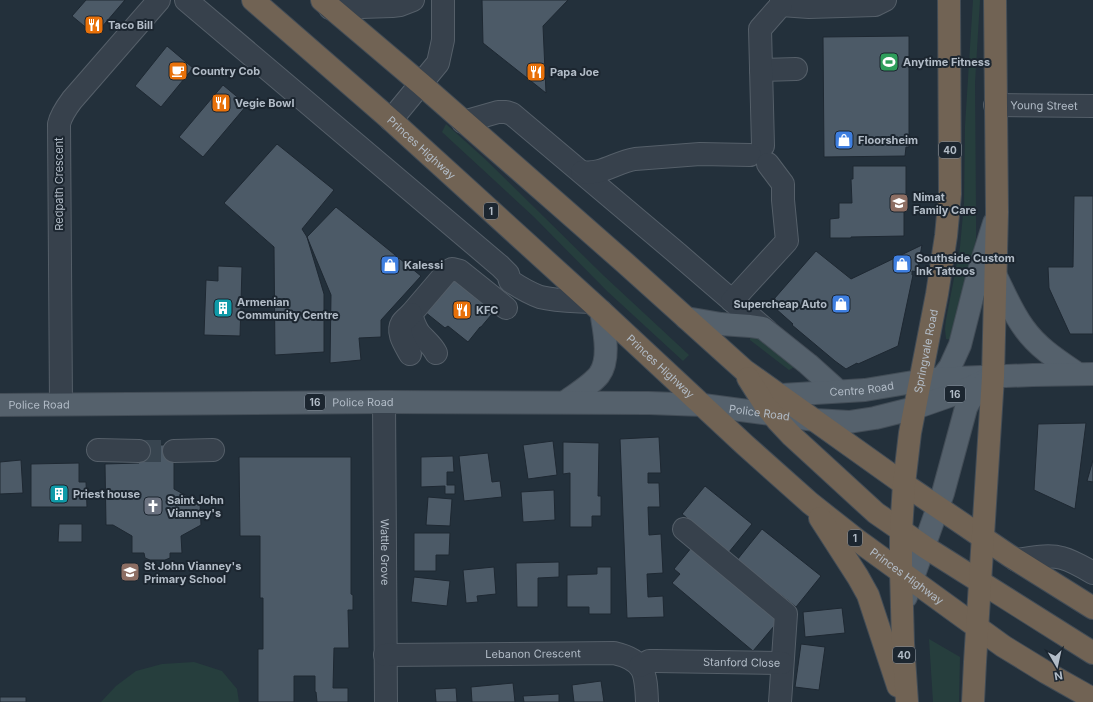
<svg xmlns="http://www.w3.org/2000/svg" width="1093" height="702" viewBox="0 0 1093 702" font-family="Inter,sans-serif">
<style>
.green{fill:#263e3d}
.building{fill:#4c5a67;stroke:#1e2832}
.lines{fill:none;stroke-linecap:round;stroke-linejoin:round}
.minor-tunnel{stroke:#384550;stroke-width:22;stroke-dasharray:22 11;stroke-linecap:butt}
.minor-casing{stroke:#555f69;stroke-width:24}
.major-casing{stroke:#434d57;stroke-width:24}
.highway-casing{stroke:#424c56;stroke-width:24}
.minor{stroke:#37414c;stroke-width:22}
.major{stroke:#55616c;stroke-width:22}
.highway{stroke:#716354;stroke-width:22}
.labels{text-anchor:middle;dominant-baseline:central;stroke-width:4;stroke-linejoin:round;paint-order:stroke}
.shield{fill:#1c2630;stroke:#858f9a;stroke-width:1}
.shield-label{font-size:10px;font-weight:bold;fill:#b2bcc7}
.poi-label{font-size:11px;font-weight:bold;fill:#b2bcc7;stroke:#1c2630;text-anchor:start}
.street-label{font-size:11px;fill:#b2bcc7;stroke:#1c2630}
</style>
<rect width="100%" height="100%" fill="#23303b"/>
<path class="green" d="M973,0h7l-5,83 1,129v27l-4,19 -20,82 -6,-1 -1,-10 1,-9 14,-73 4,-44 1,-77z
M446,124l39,35 118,116 86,80 -6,6 -76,-70 -73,-74 -92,-85z
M756,333l42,32 -9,5 -39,-30v-3l2,-3z
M929,639l31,18 -1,45h-26z
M194,662l28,9 15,18 2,13h-138l15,-16 20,-15 26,-7z"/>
<path class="building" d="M86,0h39l-30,35 -23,-19z
M482,0h86l-25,26 3,67 -63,-50z
M909,36v111h-3l-1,9 -81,1 -1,-120z
M167,46l26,22 -32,39 -26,-21z
M223,85l24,20 -44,52 -24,-20z
M277,144l57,46 -32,39 5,8 17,57v58l-49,3 -1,-108 -50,-44z
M853,166h53v35l-2,4v31l-53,1v1h-21v-19l9,-1v-15h13l-1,-24h2z
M1074,196h19v138h-23l-21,-46 -1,-21h25z
M336,207l85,69 -40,44v17l-22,1 2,22 -31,3 1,-68 -24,-58z
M922,245l-5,27 -5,-1v4h1l-15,71 -40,18 -1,-1 -11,6 -11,-8 -43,-36 1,-1 -18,-16 -1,-9 42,-48 35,28z
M218,266l24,1 -2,69 -36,-1 2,-55 12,1z
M456,274l41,34 -16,19h-1l-12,15 -20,-16 -3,2 -20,-16z
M1086,423l-11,86 -41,-19 4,-66z
M659,437l2,36h-13v10h11l1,24h-12l1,28 12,-1 2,39 -16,1 1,23 15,-1 1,21 -37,1 -7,-179z
M553,441l4,34 -29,4 -5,-34z
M563,442l36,1 -1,53h3v20h-9v11h-22v-54l-7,1z
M139,445h35v44l26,14 1,22 -20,11 1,17h-12v5l-5,2h-15l-5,-2 -1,-5h-12v-17l-19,-11h-7l-1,-61 34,-1z
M488,453l4,29 8,-1 2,16 -38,4 -5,-45z
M453,456l1,16h-7v13h8v9h-10v-8l-24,1v-30z
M239,457h112v137l2,1v15h-5l1,38h-15l-1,40h15v14h-31l-1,-10h-1v-16h-21v26h-36v-53h5v-51h-3v-62h-20z
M21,460l2,33 -23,1v-32z
M1093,460v22l-6,-1z
M79,463v19h7l1,25h-56v-43z
M705,486l47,38 -23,28 -47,-38z
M554,490l1,30 -32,2 -2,-30z
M428,497l24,2 -2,27 -24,-1z
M59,524h23v18h-24z
M762,529l59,47 -25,31 -59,-47z
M414,533h36l-1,22h-13v16h-22z
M692,547l88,72 -27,32 -81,-68 8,-9 -6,-5z
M559,562v15l-21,1v29h-21l-1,-44z
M494,567l2,27 -19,2 1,6 -12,1 -3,-33z
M597,567h14v47h-22v-7h-22v-32l30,-1z
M414,577l36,4 -3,25 -36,-4z
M842,608l3,25 -40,4 -2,-25z
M801,644l24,3 -6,43 -24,-3z
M601,681l3,21h-30l-2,-17z
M513,683l2,19h-43l-1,-15z
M456,688l1,14h-21l-1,-13z
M559,694v8h-35l-1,-6z
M0,697h26v5h-26z"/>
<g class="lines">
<path class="minor-tunnel" d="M139,451h35"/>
<defs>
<g id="minor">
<path d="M186,0l314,266 8,8 2,7c9,6 19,12 30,16 16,4 34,4 50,5"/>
<path d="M781,5l28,2 66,-2 10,-5"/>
<path d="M330,8l62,-2 8,-1 13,-5"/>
<path d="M761,70l35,-1"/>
<path id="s1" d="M995,105l98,1"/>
<path d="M391,120l47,-57 5,-23v-40"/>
<path d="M463,122l35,-10h8l6,2 166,140 88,76"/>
<path d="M763,146l-3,-117 21,-24v-5"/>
<path d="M582,172c20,3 34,-10 53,-13l65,-5 50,1"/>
<path d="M732,301l55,-60 -4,-41v-16l-15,-20"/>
<path d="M436,353c-4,-8 -11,-13 -17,-20 -4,-6 -6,-12 -8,-19l35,-41 6,-4 8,2 46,37"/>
<path d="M410,354c-4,-8 -14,-21 -8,-31 2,-3 6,-6 9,-9"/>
<path id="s2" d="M384,402l2,300"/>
<path d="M61,404l-2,-280c2,-9 7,-16 13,-24l87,-100"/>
<path d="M98,450l41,1"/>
<path d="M174,451l39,-1"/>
<path d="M684,529l102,85 -6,88"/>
<path d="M1016,560c15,-2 32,-6 46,-2 11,3 21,9 31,15"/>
<path id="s3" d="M385,655l229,-2c31,7 32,20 33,49"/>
<path id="s4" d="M640,666l9,-5h7l126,2"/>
</g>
<g id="major">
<path d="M995,274c9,18 17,38 29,54 14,20 35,33 54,46"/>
<path d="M686,318l35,6 29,2 13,2 45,36 30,27"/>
<path d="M935,387l15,-20 10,-22 18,-71 16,-51"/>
<path id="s5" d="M765,396l100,-6 66,-11 102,-4 60,-1"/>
<path d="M565,402c11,-8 26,-17 34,-27 12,-16 5,-45 2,-64"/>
<path id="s6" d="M0,405l384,-3 265,1 54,2 112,15 34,2 26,-4 40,-10 40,-14 38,-17"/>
<path d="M906,597l37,-104 23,-85c4,-10 12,-18 20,-26"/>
</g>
<g id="highway">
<path id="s7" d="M253,0l138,120 210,191 144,134 65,58 47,37 146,106 44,27 46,26"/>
<path d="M322,0l99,84 137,120 66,58 120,108 160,114 106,72 83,52"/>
<path d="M748,378l17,27 12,15 15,16 84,77 49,34 168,106"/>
<path d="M820,518l38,59 10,18 30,91"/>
<path id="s8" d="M907,702l-4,-59 -2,-72v-40l3,-47 6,-51 27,-139 9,-58 4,-42 -1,-194"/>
<path d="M973,702l2,-40 18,-285 4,-165 -2,-212"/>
</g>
</defs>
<use href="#minor" class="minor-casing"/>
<use href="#major" class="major-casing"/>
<use href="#highway" class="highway-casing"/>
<use href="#minor" class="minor"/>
<use href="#major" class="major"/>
<use href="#highway" class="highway"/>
</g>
<defs>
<symbol id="restaurant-square" viewBox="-11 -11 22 22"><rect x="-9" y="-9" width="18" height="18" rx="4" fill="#e8710a" stroke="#1c2630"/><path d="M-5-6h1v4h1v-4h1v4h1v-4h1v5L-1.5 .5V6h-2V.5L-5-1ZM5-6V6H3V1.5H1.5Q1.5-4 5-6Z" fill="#fff"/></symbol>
<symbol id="stadium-square" viewBox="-11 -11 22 22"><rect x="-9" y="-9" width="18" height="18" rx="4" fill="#2e9e5b" stroke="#1c2630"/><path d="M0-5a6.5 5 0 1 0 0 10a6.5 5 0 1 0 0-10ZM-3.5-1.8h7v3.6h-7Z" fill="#fff"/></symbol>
<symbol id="cafe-square" viewBox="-11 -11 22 22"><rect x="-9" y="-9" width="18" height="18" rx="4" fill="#e8710a" stroke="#1c2630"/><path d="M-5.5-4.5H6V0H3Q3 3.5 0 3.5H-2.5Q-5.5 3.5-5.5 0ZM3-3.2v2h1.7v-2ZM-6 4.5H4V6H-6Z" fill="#fff"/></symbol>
<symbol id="shop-square" viewBox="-11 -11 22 22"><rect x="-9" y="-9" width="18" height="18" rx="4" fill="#3f7fe0" stroke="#1c2630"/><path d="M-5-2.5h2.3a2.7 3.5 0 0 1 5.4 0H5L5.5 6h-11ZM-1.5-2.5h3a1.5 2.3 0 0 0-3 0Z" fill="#fff"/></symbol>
<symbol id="school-square" viewBox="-11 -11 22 22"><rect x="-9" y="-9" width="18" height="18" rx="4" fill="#8d6e63" stroke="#1c2630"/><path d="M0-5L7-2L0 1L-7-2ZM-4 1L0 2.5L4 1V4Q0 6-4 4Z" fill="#fff"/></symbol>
<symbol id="building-square" viewBox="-11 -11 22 22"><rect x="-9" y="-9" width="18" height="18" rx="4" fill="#0f9aa8" stroke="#1c2630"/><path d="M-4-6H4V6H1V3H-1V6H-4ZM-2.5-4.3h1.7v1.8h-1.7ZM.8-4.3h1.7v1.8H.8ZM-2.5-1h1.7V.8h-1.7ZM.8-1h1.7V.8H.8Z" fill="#fff"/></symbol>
<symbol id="church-square" viewBox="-11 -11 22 22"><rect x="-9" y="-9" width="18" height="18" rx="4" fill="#6b7280" stroke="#1c2630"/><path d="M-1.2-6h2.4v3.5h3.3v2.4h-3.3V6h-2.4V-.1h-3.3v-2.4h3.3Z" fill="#fff"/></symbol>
</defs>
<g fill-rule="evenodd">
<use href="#restaurant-square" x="83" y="14" width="22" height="22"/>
<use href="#stadium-square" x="878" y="51" width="22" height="22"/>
<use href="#cafe-square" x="167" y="60" width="22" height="22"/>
<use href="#restaurant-square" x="525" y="61" width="22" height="22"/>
<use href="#restaurant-square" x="210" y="92" width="22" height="22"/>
<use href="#shop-square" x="833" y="129" width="22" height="22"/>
<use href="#school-square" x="888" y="192" width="22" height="22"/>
<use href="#shop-square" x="891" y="253" width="22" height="22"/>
<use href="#shop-square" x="379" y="254" width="22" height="22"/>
<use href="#shop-square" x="830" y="293" width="22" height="22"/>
<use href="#building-square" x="212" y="297" width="22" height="22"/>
<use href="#restaurant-square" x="451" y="299" width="22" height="22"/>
<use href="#building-square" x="48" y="483" width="22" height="22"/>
<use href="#church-square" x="142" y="495" width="22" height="22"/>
<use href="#school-square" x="119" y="561" width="22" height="22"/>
</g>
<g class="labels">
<g class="shield">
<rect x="939" y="142" width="22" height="16" rx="3"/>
<rect x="484" y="203" width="14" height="16" rx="3"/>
<rect x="945" y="386" width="20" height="16" rx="3"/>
<rect x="305" y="394" width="20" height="16" rx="3"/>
<rect x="848" y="530" width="14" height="16" rx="3"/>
<rect x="893" y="647" width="22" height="16" rx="3"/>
</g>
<g class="shield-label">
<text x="950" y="150">40</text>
<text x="491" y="211">1</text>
<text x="955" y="394">16</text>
<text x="315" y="402">16</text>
<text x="855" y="538">1</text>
<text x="904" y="655">40</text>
</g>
<g class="poi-label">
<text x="108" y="25">Taco Bill</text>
<text x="903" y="62">Anytime Fitness</text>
<text x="192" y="71">Country Cob</text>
<text x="550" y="72">Papa Joe</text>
<text x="235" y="103">Vegie Bowl</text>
<text x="858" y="140">Floorsheim</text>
<text x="913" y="197">Nimat<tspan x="913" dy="13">Family Care</tspan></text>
<text x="916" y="258">Southside Custom<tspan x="916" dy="13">Ink Tattoos</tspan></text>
<text x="404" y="265">Kalessi</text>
<text x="237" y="302">Armenian<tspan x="237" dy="13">Community Centre</tspan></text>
<text x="827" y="304" text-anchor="end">Supercheap Auto</text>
<text x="476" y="310">KFC</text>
<text x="73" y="494">Priest house</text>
<text x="167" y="500">Saint John<tspan x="167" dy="13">Vianney's</tspan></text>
<text x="144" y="566">St John Vianney's<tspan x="144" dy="13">Primary School</tspan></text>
</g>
<g class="street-label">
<text stroke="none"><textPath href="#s1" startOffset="49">Young Street</textPath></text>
<text stroke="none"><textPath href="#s7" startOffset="224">Princes Highway</textPath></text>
<text transform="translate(59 184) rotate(-90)">Redpath Crescent</text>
<text stroke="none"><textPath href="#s8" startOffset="353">Springvale Road</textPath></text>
<text stroke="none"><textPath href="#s7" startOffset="548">Princes Highway</textPath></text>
<text stroke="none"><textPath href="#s5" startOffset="97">Centre Road</textPath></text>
<text stroke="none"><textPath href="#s6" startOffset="363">Police Road</textPath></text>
<text stroke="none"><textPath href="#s6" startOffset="39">Police Road</textPath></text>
<text stroke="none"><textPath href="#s6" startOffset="760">Police Road</textPath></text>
<text stroke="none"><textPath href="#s2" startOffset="150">Wattle Grove</textPath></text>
<text stroke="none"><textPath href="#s7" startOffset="872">Princes Highway</textPath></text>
<text stroke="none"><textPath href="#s3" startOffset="148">Lebanon Crescent</textPath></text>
<text stroke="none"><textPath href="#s4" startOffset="103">Stanford Close</textPath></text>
</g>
</g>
<g transform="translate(1057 666) rotate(171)" stroke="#1c2630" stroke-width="3" paint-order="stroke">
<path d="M0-3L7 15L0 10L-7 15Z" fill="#b2bcc7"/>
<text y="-6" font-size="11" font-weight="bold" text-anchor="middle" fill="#b2bcc7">N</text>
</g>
</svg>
